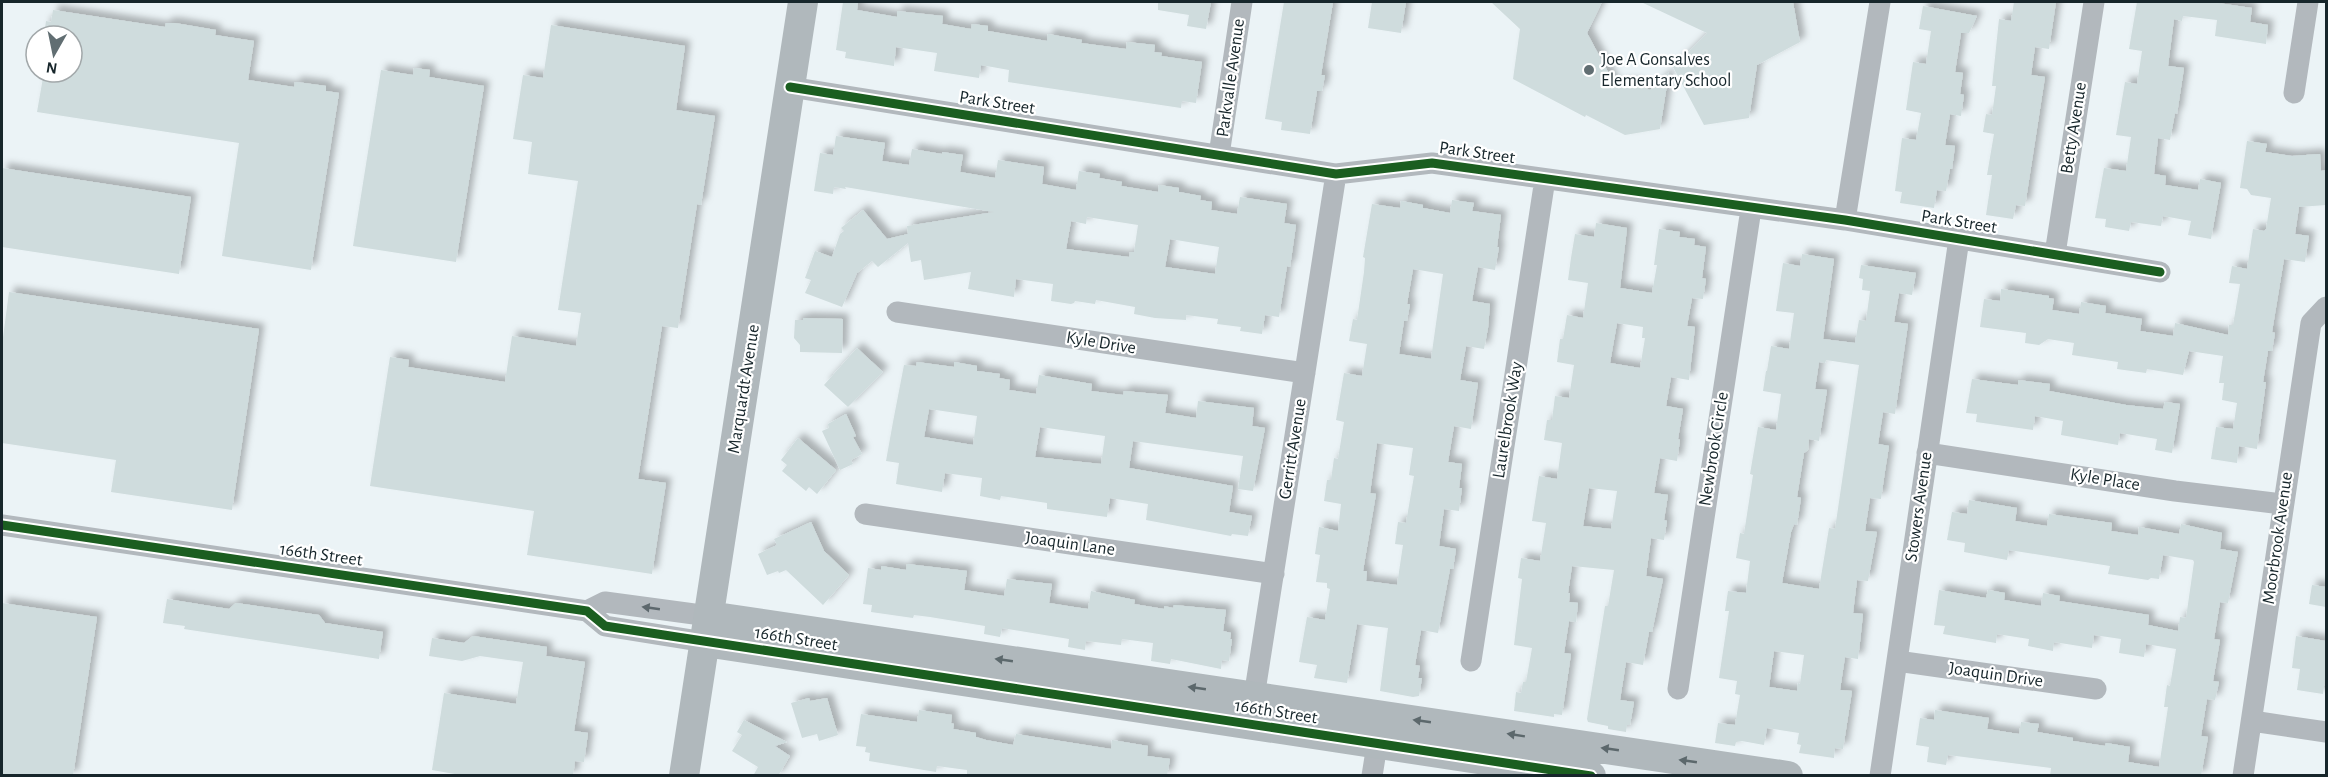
<svg xmlns="http://www.w3.org/2000/svg" width="2328" height="777" viewBox="0 0 2328 777" font-family="'Alegreya Sans',sans-serif">
<style>
.building{fill:#cfdcdd;fill-rule:evenodd;filter:url(#shadow)}
.lines{fill:none;stroke-linecap:round;stroke-linejoin:round}
.street{stroke:#b2b8bd;stroke-width:21}
.secondary{stroke:#b0b8bc;stroke-width:30}
.cycleway-casing{stroke:#fff;stroke-width:13}
.cycleway{stroke:#1b5e20;stroke-width:9}
.oneway{fill:#5d686d}
.oneway2{fill:#5c686c}
.poi-dot{fill:#616e72;stroke:#fff;stroke-width:2}
.labels{text-anchor:middle;dominant-baseline:central;stroke-width:4.5;stroke-linejoin:round;paint-order:stroke}
.poi-label{font-size:18px;fill:#17262b;stroke:#fff;text-anchor:start}
.street-label{font-size:18px;fill:#17262b;stroke:#fff}
</style>
<defs>
<filter id="shadow"><feDropShadow dx="5.5" dy="-5.5" stdDeviation="3" flood-color="#0004"/></filter>
</defs>
<rect width="100%" height="100%" fill="#ebf3f6"/>
<path class="building" d="M843,2h15l-1,8 40,7v-6l46,5 -1,8 29,5 1,-5 16,2v5l59,10 1,-7 34,6 -1,3 45,6 1,-7 28,3 -1,7 8,1 -1,3 41,6 -6,41 -14,-2 -1,7 -173,-26 1,-12 -28,-5 -2,13 -45,-7 3,-18 -41,-6 -2,19 -49,-8 1,-6 -10,-2z
M1158,2h53l-5,27 -19,-3 2,-11 -31,-5z
M1284,2h49l-12,73h4l-3,16h-5l-7,43 -29,-4 1,-8 -17,-3z
M1372,2h34l-5,31 -33,-5z
M1491,2h111l-15,31 28,52 18,-2 17,7 19,-18 -9,57 -35,6 -39,-20 -1,2 -17,-9 -55,-29 7,-50z
M1641,2h152l7,40 -43,23 -8,53 -45,7 -31,-58 34,-34z
M2014,2h42l-7,47 -14,-2 -4,28 14,2 -20,129 -9,-1 -3,14 -27,-4 6,-40h-5l7,-41 -11,-2 3,-18 6,1 4,-29h-4l7,-67 12,2z
M2137,2h74l41,6 -2,14 18,3 -2,19 -51,-8 2,-16 -34,-4 -1,5 -8,-2 -6,47 16,2 -7,46 -2,-1 -5,27 -12,-2 -4,36 12,2 -1,9 33,5 2,-11 21,4 -10,56 -23,-4 3,-14 -28,-5 -2,10 -30,-4 -2,9 -24,-4 1,-8 -11,-1 9,-50 22,3 5,-34 -15,-2 9,-53 12,2 5,-33 -13,-2z
M1923,6l54,10 -8,17h-8l-6,39 8,1 -3,21 4,1 -3,21 -11,-2 -5,31 10,1 -3,23h-2l-4,22 -9,-1 -3,18 -34,-5 2,-11 -7,-1 7,-53 14,2 5,-27 -15,-3 7,-48 13,2 5,-33 -12,-2z
M53,10l112,17 1,-4h9l41,7 -1,5 39,6 -6,39 46,7 1,-5 9,1 22,3v5l13,2 -28,177 -89,-14 17,-113 -202,-31 7,-40h28v-36h-28l2,-15 5,1z
M551,25l134,21 -9,64 39,6 -14,89 -4,-1 -19,124 -16,-2 -24,153 28,4 -14,91 -125,-19 7,-44 -164,-25 20,-129 19,3 -1,7 97,15 7,-46 64,10 5,-33 -23,-3 20,-129 -50,-7 4,-32 -19,-3 10,-64 20,3z
M414,68l16,2 -1,7 55,9 -28,176 -103,-16 28,-176 32,5z
M836,136l49,7 -3,18 27,4 3,-16 30,5v-2l21,3 -3,17 35,6 3,-18 46,7 -2,17 34,6 3,-19 21,3 -1,4 23,4 -1,4 37,6 1,-7 20,3v4l22,4 -1,4 12,2 -1,8 26,4 3,-17 47,7 -3,19 12,2 -6,42 -3,-1 -8,51 -14,-2 -3,19 -22,-3 1,-4 -24,-3 1,-5 -32,-4v5l-31,-2 -21,-4 1,-7 -39,-7 -1,4 -20,-3 -1,2 -3,1 -20,-3 2,-17 -37,-5 -2,18 -46,-8 3,-17 -47,8 -3,-20 -10,2 -3,-19 -30,24 -6,-6 -15,12 -15,34 -37,-14 6,-13 -6,-2 10,-27 17,6 8,-23 4,-3 -3,-3 22,-18 24,29 21,-5 -1,-8 87,-14 -149,-25 1,2 -12,-2 -1,7 -19,-3 6,-38 13,2zM1087,217l51,8 -4,27h-4l-1,5 -63,-8 5,-28 15,3zM1170,239l49,8 -4,27 -50,-7z
M2247,141l20,3 -2,8 27,4 28,-2 1,17 5,-1v35l-27,2 -4,27 14,2 -4,26 -21,-3 -12,73 3,1 -3,18h-4l-5,31h3l-9,67 -18,-3 -2,17 -26,-4 5,-32 17,2 4,-26 -15,-3 2,-17h-5l4,-27 -34,-5 -6,24 -36,-6 -1,4 -29,-4 1,-7 -46,-7 2,-12 -26,-4 -9,6 -14,-2 1,-10 -46,-6 4,-28 16,2 1,-12 48,7v2l5,1 -2,11 27,4 2,-12 25,4 -1,7 37,6 -2,12 33,5 2,-13 53,12 1,-10h4l7,-41 -11,-1 3,-17 15,3 6,-40 11,2 2,-2 5,-31 -20,-3 -4,-6 -7,-1z
M2,168l189,29 -12,77 -177,-27z
M1452,200l22,3 -2,8 29,4 -4,32h2l-4,23 -17,-3 -6,34 18,3 -2,24 -4,21 -18,-3 -6,34 18,3 -7,46 -17,-3 -6,36 14,2 -3,24h3l-3,23 -15,-2 -5,37 17,3 -3,20h-3l-12,64 -17,-3 -6,35 5,1 -2,12h4l-3,18 -6,1 -33,-6 8,-63 -31,-4 -10,59 -33,-5 3,-13 -18,-3 8,-45 18,3 5,-31 -3,-1v-5l-11,-1 4,-27 -5,-1 4,-27 19,4 3,-27 -17,-3 3,-21h4l3,-22 4,1 6,-37 -8,-2 8,-47 18,3 5,-32 -18,-3 4,-22 4,1 7,-48 1,-14 -2,-1 9,-53 28,4 1,-7 22,4v3l27,5zM1413,269l30,5 -12,85 -32,-5 5,-33h3l3,-17h-3zM1377,443l36,5 -4,27 5,1 -8,47 -8,-1 -3,22 8,1 -6,40 -31,-4 1,-10h-4l13,-77 -6,-1z
M1596,223l31,5 -7,60 32,5 5,-28h-3l5,-36 21,3 -1,5 16,2 -1,6 12,2 -4,31 4,1 -3,20 -11,-1 -5,28 8,1 -6,53 -18,-3 -5,29 17,3 -5,30 2,1 -3,21 -17,-3 -6,35 14,2 -4,25 3,1 -3,19 -13,-2 -5,38 17,3 -11,53h-3l-6,33 -17,-3 -6,38 14,2 -4,23h-3l-1,7 -18,-3v-3l-20,-4 -1,-3 18,-113h3l6,-36 -42,-4 -4,27h2l-1,9 9,1 -2,19 -7,-1 -5,32 7,1 -9,61 -8,-1v3l-40,-6 2,-19 5,1 2,-11h3l6,-34 -18,-3 8,-66 -4,-1 3,-20 19,3 6,-38 -14,-2 7,-45 18,3 5,-36 -18,-3 3,-20h5l3,-24 14,2 5,-33 -17,-3 3,-23h3l4,-24 16,3 5,-35 -20,-3 3,-22 4,-24 19,3zM1617,323l26,4 -1,11h3l-5,30 -30,-5zM1589,488l28,3 -6,38 -28,-3z
M1802,254l32,5 -11,80 32,4 4,-23 7,1 4,-30 -8,-1 1,-11 -4,-1 2,-13 55,8 -4,22 -13,-2 -5,29 14,2 -13,90 -12,-2 -5,32 11,2 -4,25 -4,28 -11,-1 -5,33 12,1 -9,49 -11,-1 -4,33 10,1 -3,28 -2,17 -13,-2 -5,33 12,1 -9,58 -8,-1 -1,10 -35,-5 2,-8 -4,-1 2,-11 -32,-5 -3,17 -22,-4 -6,1 -1,4 -20,-3 3,-20 17,2 5,-30 -5,-1 2,-13 -18,-3 10,-67h-4l3,-20 18,2 4,-32 -14,-3 4,-25 4,1 9,-59 -3,-1 8,-47 18,3 5,-36 -18,-3 3,-20h1l4,-25 18,3 5,-36 -18,-2 7,-48 17,3zM1826,360l33,5 -24,164 -6,-1 -10,61 -37,-6 9,-51 3,-8 3,1 4,-27 -4,-1 7,-44 4,-3 1,-11 10,2 8,-51 -12,-1 4,-27 6,1zM1774,651l30,4 -4,29 -2,-1 -1,8 -28,-4z
M9,292l250,37 -27,181 -121,-18 5,-32 -114,-17v-98z
M803,318l40,1 -1,34 -42,-1v-7l-6,-7 1,-18h8z
M857,348l26,24 -35,35 -24,-22z
M917,362l37,5v-5l23,4v5l23,3 -1,4 11,2 -1,10 27,4 3,-19 53,9 -1,7 32,4 1,-4 44,4 -3,18 31,5 2,-17 56,7 -2,18 13,2 -12,63 -15,-2 5,-33 -110,-15 -4,27 104,18 -4,26 23,4 -4,20 -16,-2 -1,2 -85,-16 2,-16 -38,-6 -3,19 -60,-8v-6l-46,-7 -1,4 -20,-4 2,-18 -37,-5 -3,19 -46,-8 3,-21 -13,-2 7,-39 11,-57 12,1zM929,409l48,7 -4,29 -49,-8zM1040,427l65,9 -4,28 -66,-7z
M1972,379l46,6v-5l32,4 -1,7 77,14 37,4 2,-7 15,2 -8,49 -17,-3 2,-11 -37,-6 -2,12 -57,-10 2,-14 -28,-5 -2,14 -57,-8 1,-8 -11,-1z
M846,414l10,22 -3,1 9,17 -11,6 2,4 -13,6 -18,-39 7,-3 -1,-4z
M798,438l38,32 -19,24 -8,-7 -3,4 -24,-20 5,-6 -6,-5z
M1969,500l48,8 -2,13 32,5 2,-12 63,9 -1,8 27,4 1,-8 40,7 2,-10 41,9 -2,16 18,3 -10,51 -8,-1 -6,37 6,1 -7,41 6,1 -4,18 -8,-1 -6,37 7,1 -7,39h-151l1,-8 -103,-13 -2,10 -19,-3 2,-15 -13,-2 4,-27 14,2 1,-10 54,8 -2,11 32,5 2,-12 18,2 -2,8 36,6v3l32,5 1,-3 24,4 -2,15 31,5 9,-60h-4l3,-22 3,1 6,-37 -30,-5 -2,13 -25,-4 2,-14 -27,-4 -2,13 -38,-6 -1,9 -25,-5 1,-7 -32,-5 -1,9 -53,-9 2,-8 -11,-1 5,-35 47,8 2,-8 17,3 -1,7 37,6 2,-13 17,3 -1,5 90,14 -1,10 30,6 2,-14 6,1 8,-56 -1,-2 -30,-5 -4,24 -8,-1 -3,2 -40,-6 2,-8 -101,-16 -2,10 -43,-8 1,-9 -18,-3 5,-28 15,2z
M811,522l13,29 25,24 -26,30 -37,-35 -7,3 -1,-2 -11,4 -9,-21 19,-9 -3,-6z
M907,564l60,7 -3,19 40,6 3,-17 45,5 -3,19 25,4 14,2 3,-18 44,9 -1,4 30,5v-3l9,2 1,-3 52,5 -3,21 8,2 -1,6h2l-3,22 -7,-1 -1,9 -50,-10 -1,5 -19,-3 2,-18 -31,-4 -1,6 -35,-4 -1,9 -17,-3 1,-8 -67,-11 -2,9 -16,-3 1,-8 -55,-9 -16,-2 -1,3 -42,-6 1,-7 -9,-1 5,-36 13,2v-4l25,4z
M2312,585l14,2v20l-17,-3z
M167,599l62,10 7,-6 83,12 6,8 58,9 -4,27 -195,-30 1,-3 -22,-3z
M2,603l95,14 -24,159h-71z
M473,636l74,11 -1,9 39,6 -11,69 14,2 -4,29 -9,-1 -2,15h-107l-34,-6 12,-77 72,11 7,-42 -43,-6 -18,5 -33,-5 3,-18 32,5z
M2296,636l30,5v29l-3,24 -26,-4 3,-21 -8,-1z
M809,698l1,3 17,-3 11,37 -19,6 -2,-7 -15,4 -11,-35z
M919,710l33,5 -1,8 3,1 -1,5 23,4v4l10,3 27,5 3,-11 95,15 1,-9 36,6 -1,10 23,3 -3,17h-200v-6l-30,-4 -1,6 -67,-11 1,-8 -5,-1 1,-5 -10,-1 5,-32 56,8z
M744,720l43,22 -12,4 15,10 -12,20h-25l5,-9 -26,-16 10,-16 -5,-3z"/>
<g class="lines">
<path class="street" d="M790,87l546,87 96,-11 413,57 315,52
M2294,93l14,-91
M1219,155l23,-153
M1845,220l35,-218
M2055,254l39,-252
M897,312l408,61
M1927,453l248,38 107,13
M865,514l409,60
M2,525l585,86 18,15 100,16
M587,611l18,-9 104,14
M1471,661l74,-482
M1897,661l199,28
M1678,689l73,-480
M1252,710l84,-536
M2252,721l74,11
M1372,776l7,-44
M1880,776l79,-537
M2243,776l68,-453 15,-16"/>
<path class="secondary" d="M709,616l1079,160
M705,642l886,134
M684,776l119,-774"/>
<defs>
<path id="cycleway" d="M790,87l546,87 96,-11 413,57 315,52
M2,525l585,86 18,15 986,150"/>
</defs>
<use href="#cycleway" class="cycleway-casing"/>
<use href="#cycleway" class="cycleway"/>
</g>
<defs><path id="oneway-solid" d="M-6-.8H1V-3.2L6.5 0L1 3.2V.8H-6Z" transform="scale(1.5)"/></defs>
<use class="oneway" href="#oneway-solid" transform="translate(651 608) rotate(-172)"/>
<g class="oneway2">
<use href="#oneway-solid" transform="translate(1004 660) rotate(-172)"/>
<use href="#oneway-solid" transform="translate(1197 688) rotate(-172)"/>
<use href="#oneway-solid" transform="translate(1422 721) rotate(-172)"/>
<use href="#oneway-solid" transform="translate(1516 735) rotate(-171)"/>
<use href="#oneway-solid" transform="translate(1610 749) rotate(-172)"/>
<use href="#oneway-solid" transform="translate(1688 761) rotate(-172)"/>
</g>
<circle class="poi-dot" cx="1589" cy="70" r="6"/>
<g class="labels">
<g class="poi-label">
<text x="1601" y="60">Joe A Gonsalves<tspan x="1601" dy="21">Elementary School</tspan></text>
</g>
<g class="street-label">
<text transform="translate(1231 78) rotate(-82)">Parkvalle Avenue</text>
<text transform="translate(997 103) rotate(9)">Park Street</text>
<text transform="translate(2074 128) rotate(-81)">Betty Avenue</text>
<text transform="translate(1477 153) rotate(8)">Park Street</text>
<text transform="translate(1959 222) rotate(9)">Park Street</text>
<text transform="translate(1101 343) rotate(9)">Kyle Drive</text>
<text transform="translate(744 389) rotate(-81)">Marquardt Avenue</text>
<text transform="translate(1508 420) rotate(-81)">Laurelbrook Way</text>
<text transform="translate(1293 449) rotate(-81)">Gerritt Avenue</text>
<text transform="translate(1714 449) rotate(-81)">Newbrook Circle</text>
<text transform="translate(2105 480) rotate(9)">Kyle Place</text>
<text transform="translate(1919 507) rotate(-82)">Stowers Avenue</text>
<text transform="translate(2278 538) rotate(-82)">Moorbrook Avenue</text>
<text transform="translate(1070 544) rotate(8)">Joaquin Lane</text>
<text transform="translate(321 555) rotate(8)">166th Street</text>
<text transform="translate(796 639) rotate(9)">166th Street</text>
<text transform="translate(1996 675) rotate(8)">Joaquin Drive</text>
<text transform="translate(1276 712) rotate(9)">166th Street</text>
</g>
</g>
<rect width="2328" height="777" fill="none" stroke="#17262b" stroke-width="6"/>
<g transform="translate(54 54) rotate(189)"><circle r="28" fill="#ffffff" stroke="#a2a8aa" stroke-width="1.5"/>
<path d="M0-4.5L10 22L0 15L-10 22Z" fill="#616e72"/>
<text y="-9" font-size="16" font-weight="bold" text-anchor="middle" fill="#17262b">N</text>
</g>
</svg>
